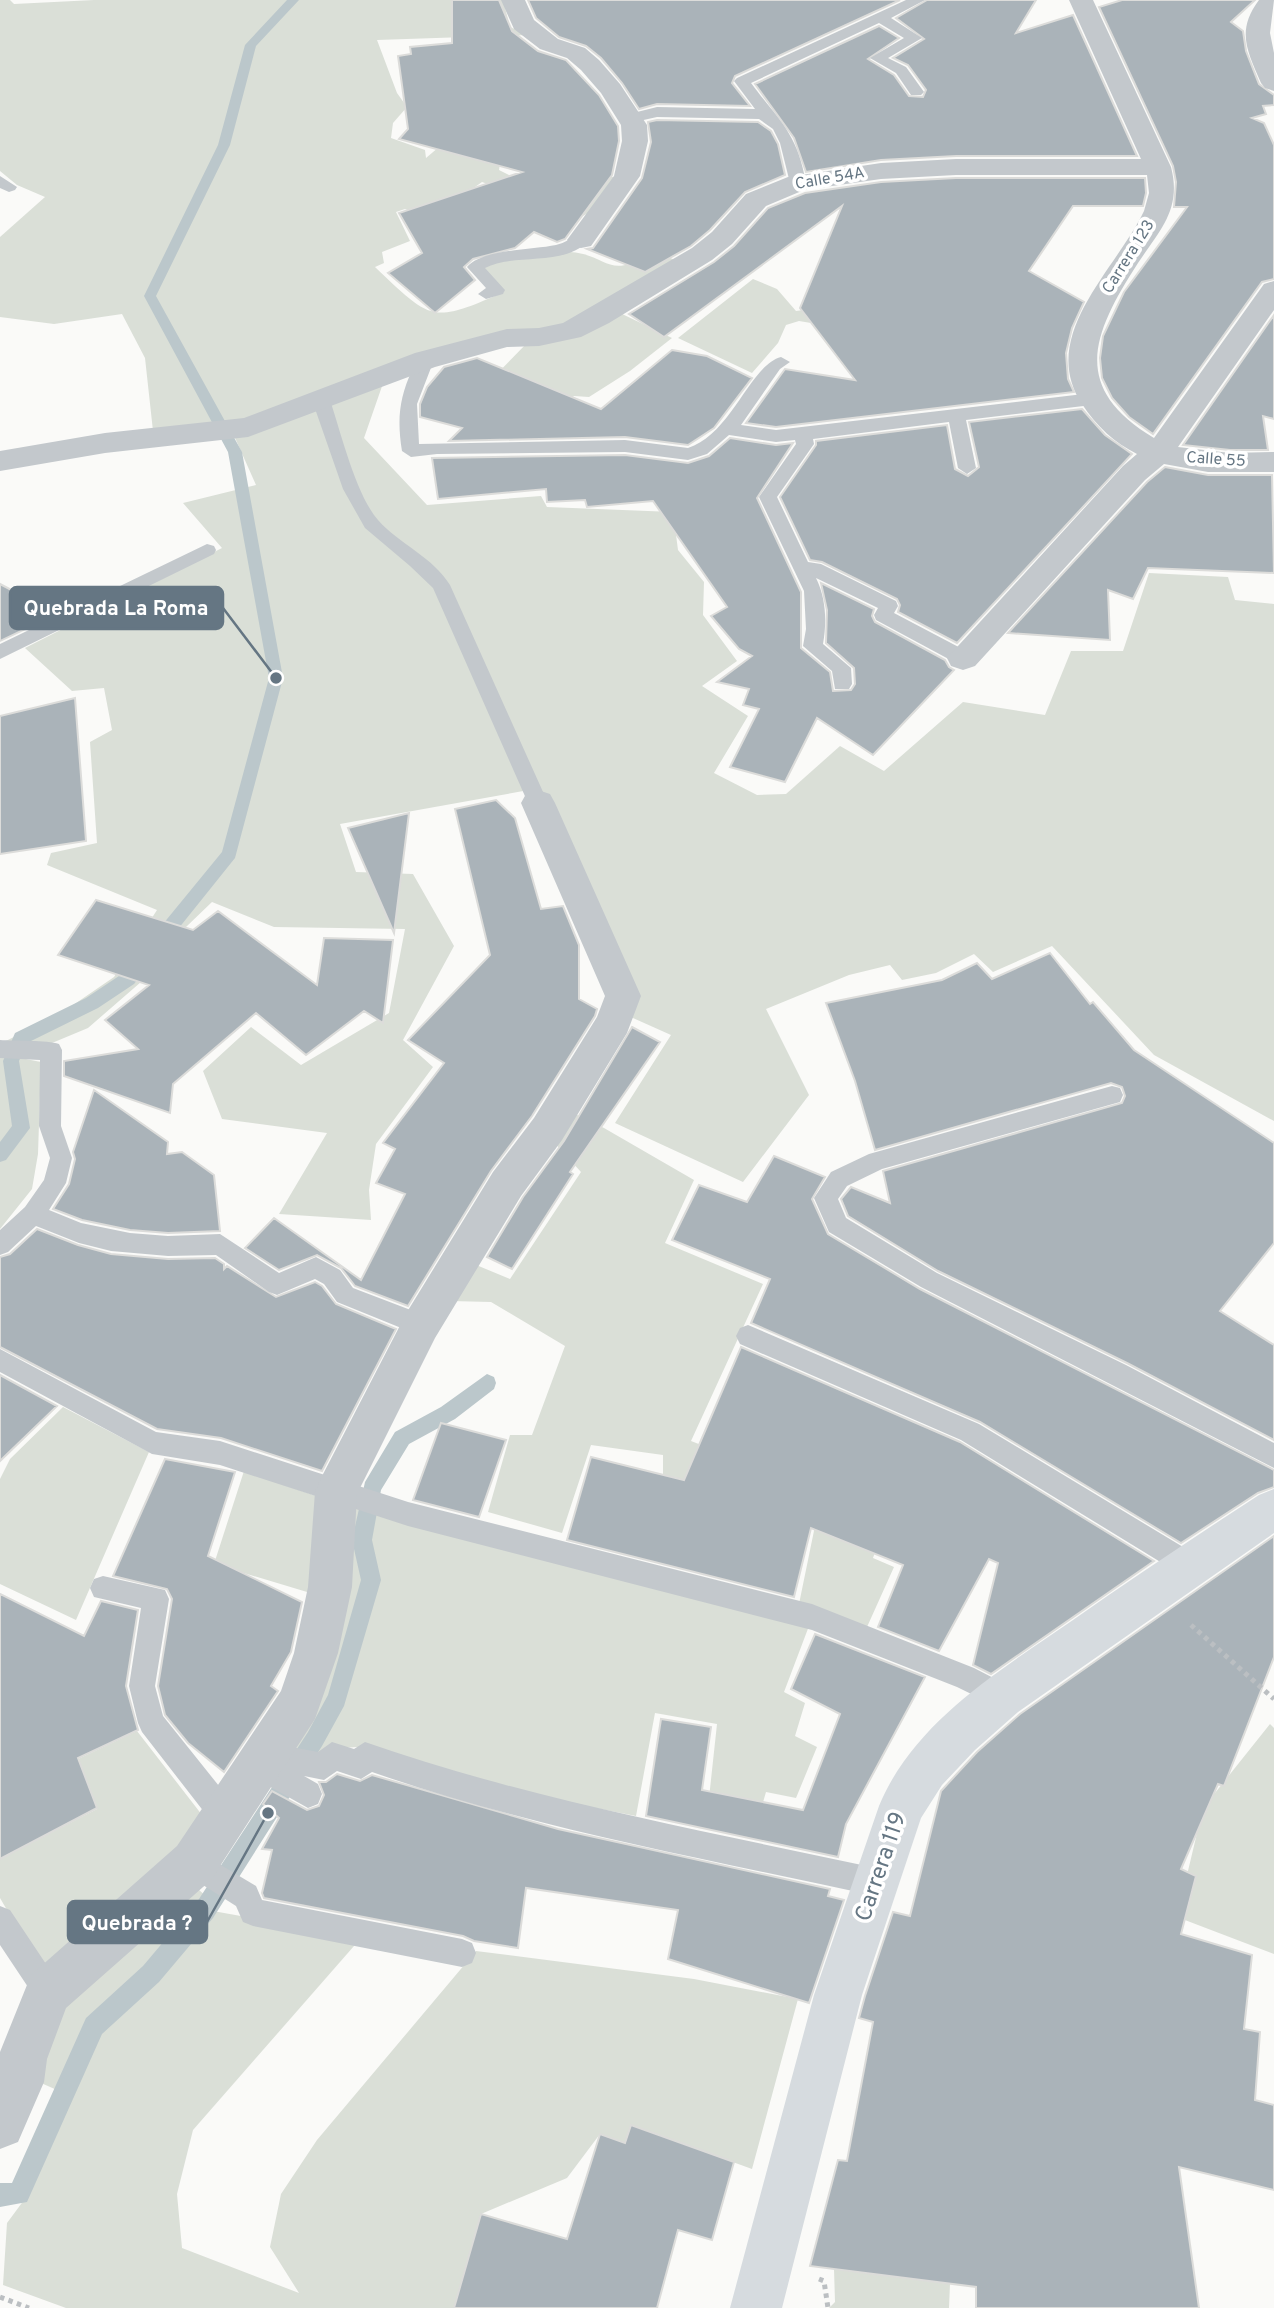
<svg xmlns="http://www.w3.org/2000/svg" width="1274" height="2308" viewBox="0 0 1274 2308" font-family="Overpass,sans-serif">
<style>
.green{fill:#dadfd7}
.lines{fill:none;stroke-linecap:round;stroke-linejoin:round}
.stream{fill:#bbc7cb;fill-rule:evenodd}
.building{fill:#aab3b9;stroke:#dcdcda;stroke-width:2}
.path{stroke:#bbbfc2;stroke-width:5;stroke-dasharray:4.5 4.5;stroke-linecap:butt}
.lane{fill:#c3c8cc;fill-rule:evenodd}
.street{fill:#c3c8cc;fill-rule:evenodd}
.secondary{fill:#d6dbdf;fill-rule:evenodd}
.labels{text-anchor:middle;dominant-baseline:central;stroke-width:7;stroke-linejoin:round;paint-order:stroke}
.far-street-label{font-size:16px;fill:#657683;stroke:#fff}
.near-street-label{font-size:23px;fill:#657683;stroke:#fff}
.leader{fill:none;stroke:#657683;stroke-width:2.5}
.callout-dot{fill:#657683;stroke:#fff;stroke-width:2.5}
.callout{fill:#657683;stroke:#657683;stroke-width:2.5}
.callout-label{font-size:21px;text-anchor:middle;font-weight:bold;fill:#fff}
</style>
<rect width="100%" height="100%" fill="#fafaf8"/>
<path class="green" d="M0,0h10l4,4 80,-4h409l7,27 18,8 -151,5 20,53 10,14 -14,16 -2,15 34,12 1,8 20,-17 57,5 -4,24 10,5 108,2 -27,35 -9,5 -99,-35 -25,18 -4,27 -48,-18 -9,3 14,29 -28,11 2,11 -9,4c57,54 56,57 129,25l-22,-25 12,-4c22,-3 54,-12 76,-11 38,2 41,32 81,-3l28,13 -108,63 -183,44 -24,69 63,67 114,-9 6,11 126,5 5,38 26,32 -1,33 34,46 -35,25 46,30 -34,57 43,22 29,-1 54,-48 44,25 79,-69 82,13 26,-64h52l26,-78 79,4 7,23 39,4v517l-120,-66 -102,-109 -59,26 -19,-18 -38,19 -34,7 -12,-15 -41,10 -83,34 43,86 -66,87 -128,-59 56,-88 -47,-21 -84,-226 -200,36 16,48 57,2 41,72 -51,94 30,27 -57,77 -7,46 2,30 -92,-6 48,-81 -105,-14 -19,-48 48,-44 50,38 88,-52 16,-84 -131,-2 -62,-25 -51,49 3,11 -76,66 -36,15h-50l61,-31 51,-35 43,-67 -110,-45 4,-12 46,-10 -7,-101 22,-12 -8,-42 -32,3 -47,-43 197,-100 -39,-45 73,-18 -28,-63 -75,9 -8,-73 -23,-44 -68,10 -54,-7v-80l45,-40 -28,-12 -17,-14z
M753,279l24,10 19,22 23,-3 40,23 -60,-10 -13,4 -8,18 -26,30 -74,-35z
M618,312l54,26 -42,33 -41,26 -15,-1 -11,8 -76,-20 40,-41z
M0,1054l41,8 -3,92 -6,35 -32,40z
M567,1110l37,18 90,52 -29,63 98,41 -72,157 136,53 63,15 -17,49 21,9 -27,60 -68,-23 17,-83 -153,-38v-28l-72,-10 -29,88 -74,-21 22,-77h22l33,-89 -74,-44 -41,-1 19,-39 41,17 71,-107 -30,-33z
M63,1407l86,45 -73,168 -76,-36v-105l10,-20z
M244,1471l81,28 -8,96 -103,-31z
M342,1502l467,124 -25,66 21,11 -10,33 22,11 -21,51 -30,-6 -13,45 -47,-11 11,-102 -62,-11 -19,103 -157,-31 -121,-38 -35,2 -6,7 -35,-6z
M1270,1724l4,4v226l-97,-37 26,-109z
M137,1731l72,93 -160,158 -49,-84v-39l97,-50 -19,-50z
M190,1882l17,15 -68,79 -53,47 -29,67 -32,-14 31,-76z
M213,1911l148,27 -168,192 -16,64 5,54 117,45 -29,-46 11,-53 36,-54 159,-189 218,28 104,20 -46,170 -121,-44 -6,18 -25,-9 -33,44 -86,36 -27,94h-388l-63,-23 4,-62 20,-27 74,-166 57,-52z
M834,2269l116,15 -1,24h-120l6,-6z"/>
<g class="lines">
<path class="stream" d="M287,0h12l-43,46 -26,99 -74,151 86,156 41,226 -48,180 -101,126 -36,24 -71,35 -8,18 11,67 -24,32 -6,2v-20l12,-16 -9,-65 12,-28 71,-35 36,-24 100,-122 47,-174 -41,-226 -84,-156 74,-151 27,-100z
M487,1374l7,3 2,6 -2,6 -39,30 -46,25 -28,46 -9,50 9,40 -37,126 -22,40 -109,172 -54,64 -57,52 -75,168 -27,5v-24h12l74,-165 57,-52 54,-64 111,-170 20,-37 33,-115 -9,-40 13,-58 30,-50 46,-25z"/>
</g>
<path class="building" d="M452,0h47l13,31 26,20 28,9 33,35 19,31 1,15 -7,34 -47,64 -8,3 -23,-10 -19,16 -42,11 -9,8 11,13 -40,33 -47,-40 34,-20 -23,-40 123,-41 -123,-33 9,-10 -10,-73 13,-2 -1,-7 42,-4z
M528,0h372l-165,76 -3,7 18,23 -93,-2 -18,5 -17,-26 -21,-25 -15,-12 -27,-9 -23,-19z
M927,0h109l-20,33 57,-18 64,141h-181l-75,4 -75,12 -12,-34 -39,-54 124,-58 20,12 -31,21 26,16 15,21 14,1 3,-7 -18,-25 -15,-7 31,-19 -28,-21z
M1122,0h133l-24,22 12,9 3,20 13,33 15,11v10l-11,1 3,8 -14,4 12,5 10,22v134l-12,3 -109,152 -24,-17 -17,-19 -10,-20 -2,-20 3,-22 21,-44 63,-85h-13l2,-25 -3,-16 -74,-159z
M657,120l101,2 13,9 7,13 7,31 -40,17 -35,38 -19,16 -46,26 -58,-23 6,-1 49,-70 9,-36 -3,-20z
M956,178h189l1,15 -3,13h-70l-44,65 55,31 -12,26 -6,25 2,26 6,13 -298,35 -30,-4 39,-54 70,11 -55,-72 42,-102 -178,131 -35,-23 85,-52 20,-16 34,-38 37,-15 76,-11z
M1274,315v104l-11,-3 5,34h-38l-47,-5z
M672,350l35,6 45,22 -38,50 -26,17 -63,-8 -176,4 13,-13 -42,-11v-13l7,-17 17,-20 33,-9 124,51z
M1082,409l23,26 27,19 -175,189 -59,-31 2,-7 -3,-6 -75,-37 -12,-2 -30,-63 36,-52v-4l131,-16 8,44 13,7 11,-9 -10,-45z
M730,438l46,7 17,-2 -36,55 44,94v56l29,24 3,19 18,-1 4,-6 -1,-16 -28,-25 1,-33 -6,-27 53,26 -2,7 3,6 70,38 4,7 5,3 -81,85 -56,-37 -32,64 -55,-15 29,-58 -16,-4 6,-16 -32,-7 35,-26 -13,-7 -28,-33 16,-9 -74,-106 -66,6 -2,-7 -38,2 -1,-13 -108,10 -6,-41 193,-3 63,8 21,-7z
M1165,467l43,8h64l2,98 -126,-5 -15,31 -25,-9 2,50 -102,-7 139,-151z
M0,584l57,30 -57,27z
M75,698l11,143 -86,13v-138z
M496,800l19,18 26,91 22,-3 16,39v54l18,10 -2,7 -63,100 -41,55 -83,135 -53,-20 -14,-18 -24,-13 -38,15 -34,-22 29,-30 87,62 44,-86 -29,-11 19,-34 -12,-6 61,-80 -36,-23 82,-85 -35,-146z
M409,813l-15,120 -46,-105z
M96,900l97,30 25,-19 99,74 7,-47 69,2 -10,83 -19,-12 -58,44 -50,-42 -83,71 -3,29 -106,-37v-15l74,-12 -33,-29 44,-35 -91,-30z
M1050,953l40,51 3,-2 41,48 140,93v100l-54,68 54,34v95l-147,-77 -189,-92 -90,-55 -7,-17 10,-12 39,16 -7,-32 239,-68 3,-7 -3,-9 -11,-4 -236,67 -20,-69 -29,-78 116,-23 35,-17 15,16z
M632,1027l28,15 -90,130 3,2 -61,95 -25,-12 36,-60 41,-56z
M94,1090l74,52 -1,12 15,-2 32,23 6,56 -52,2 -38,-3 -48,-10 -29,-11 16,-25 6,-25 -2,-7z
M774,1156l51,21 -13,22 16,35 92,55 354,181v17l-16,6 -77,50 -201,-121 -229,-99 19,-44 -98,-39 27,-55 48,17z
M37,1229l41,16 33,9 57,5 47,-1 9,6v5l3,-3 49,31 39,-15 7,4 14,18 60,25 -74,142 -101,-33 -64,-9 -157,-82v-90l10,-3z
M741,1347l219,95 194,119 -163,113 -18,-9 25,-102 -9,-4 -50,92 -61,-24 25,-62 -92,-37 -17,69 -227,-57 24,-83 93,23z
M0,1375l57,31 -57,55z
M441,1423l65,17 -27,77 -66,-17z
M165,1459l70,13 -27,84 94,46 -11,50 -20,34 7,5 -54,81 -36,-29 -23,-28 -7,-29 14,-87 -5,-10 -54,-13z
M1274,1536v121l-50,129 -6,-2 -37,85 15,7 -15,58 71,21 -8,74 16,3 -5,68 19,5v85l-95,-23 20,141h-223v-21l-166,-21 28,-106 9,1 26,-139 -14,-4 6,-22 28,-84 17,4 31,-125 36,-39 43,-38z
M0,1594l84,42 17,-35 37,9 -12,76 12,44 -60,28 19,50 -97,51z
M815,1634l110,43 -79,147 -8,33 -192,-41 15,-97 50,8 -9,63 101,20 37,-96 -49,-25z
M337,1774l23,7 12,-6 186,54 272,60 -2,7 16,4 -35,103 -141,-44 10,-49 -152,-22 -8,60 -44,-7 -11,-5 -199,-38 -2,-5 10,-43 -10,-1 17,-31 -16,-14 9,-13 35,19 12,-4 5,-11 -5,-13h7z
M631,2125l103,37 -22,78 -34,-10 -21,78h-203l27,-94 86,25 33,-105 25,9z"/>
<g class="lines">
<path class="path" d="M1191,1625l83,74
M819,2279l5,2 4,27
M0,2297l29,11"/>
<path class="lane" d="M906,0h19l-34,18 31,20 -34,20 18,9 18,25 -3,3h-10l-15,-22 -26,-15 34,-20 -25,-15 -128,60c28,38 46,49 55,100l-2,3h-12l-2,-3 -10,-40 -7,-14 -14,-10 -102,-2 -27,6 -8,-5 3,-3 32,-8 98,2 -21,-28 3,-3z
M0,176l17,11 -2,3 -6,2 -9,-4z
M581,235l6,2 2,3c-25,28 -73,12 -104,28l20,22 -2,4 -17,5 -8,-5 8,-6 -19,-21c15,-18 65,-17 89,-22 9,-2 16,-8 25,-10z
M425,355l9,5 -17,44 2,40 206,-4 63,8c43,-13 62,-83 93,-91l9,5 -10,7 -39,56 35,5 316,-37 9,6 -9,6 -126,15 10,48 -9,6 -9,-6 -9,-46 -136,17 1,5 -37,53 31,65 13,2 75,37 2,5 -4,7 76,40 3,5 -3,5h-14l-80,-43 -2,-5 4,-7 -62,-30c10,20 11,44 7,66l28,24 1,16 -3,5h-14l-3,-18 -29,-25 3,-17 -2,-38 -45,-94 37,-53 -1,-4 -19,2 -47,-7 -22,19 -19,6 -63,-8 -188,2 -26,3 -9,-6c-5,-31 -3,-52 10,-81 3,-7 4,-13 13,-15z
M321,394l9,6c11,33 26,95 48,120 21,24 55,37 72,65l98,218 -3,5 -7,3 -7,-3 -3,-5 -95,-215 -23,-22 -45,-38 -22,-39 -31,-89z
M207,544l7,2 2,4 -2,4 -214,105v-15z
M0,1040c15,1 47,0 59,4l3,6 -1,76 11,32 -6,25 -17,27 32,13 49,10 38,3 52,-2 59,39 37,-16 24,13 13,18 76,29 4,8 -4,8 -8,3 -84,-34 -13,-18 -9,-5 -38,16 -8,-3 -53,-37 -48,1 -57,-5 -32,-8 -43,-17 -28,26 -8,3v-25l25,-23 19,-27 6,-22 -11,-32 1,-66 -40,-2z
M1112,1086l8,2 3,7 -3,7 -238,67 -35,17 -9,13 8,19 91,55 189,92 148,78v25l-353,-181 -92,-55 -15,-34 17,-26 38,-18z
M748,1325l231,99 219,132 4,9 -4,9 -9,3 -9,-3 -219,-134 -221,-96 -4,-8 4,-8z
M0,1349l156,83 64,9 188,61 404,102 162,64 37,19 4,9 -4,9 -9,4 -45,-22 -145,-57 -404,-104 -188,-61 -68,-11 -152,-82z
M103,1576l62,14 4,9 -14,87 8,30 72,90 4,10 -4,10 -10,4 -10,-4 -73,-94 -4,-9 -9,-37 12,-78 -47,-11 -4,-9 4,-9z
M264,1742l54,10 14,-10 22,7 11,-7c166,58 340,89 511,126l10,4 4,10 -4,10 -10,4c-169,-37 -341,-67 -504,-124l-11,7 -24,-8 -13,9 -20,-4 14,8 4,10 -4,10 -10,4 -59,-33 -4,-10c5,-11 8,-18 19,-23z
M194,1849l62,37 6,14 200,39 10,4 4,10 -4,10 -10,4 -209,-41 -10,-4 -7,-16 -52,-33 -4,-10 4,-10z
M0,1906l10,4 48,72 4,10 -4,10 -10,4 -10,-4 -38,-57z"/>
<path class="street" d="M501,0h24l9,20 24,19 27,9 14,12 21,24 27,41 1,16 -8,35 -49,70 -10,2 -10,-2 -4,-6 47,-64 8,-35 -1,-16 -20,-32 -20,-23 -14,-12 -27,-9 -26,-20z
M1069,0h24l78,167c11,42 -11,63 -33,96 -45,70 -69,124 16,175l110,-154 10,-3v29l-96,137 52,6 44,-1v20h-66l-44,-8 -19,16 -170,186 -12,4 -12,-4 -4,-8 176,-192 14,-12c-22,-11 -41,-28 -55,-50 -45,-68 34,-134 62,-193l5,-18 -2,-18h-191l-75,4 -77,11 -38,16 -34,38 -20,16 -103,63 -28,14 -42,9 -32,1 -72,20 -187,70 -143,16 -105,18v-20l105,-18 139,-15 171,-65 92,-24 32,-1 24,-5 129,-75 20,-16 34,-38 42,-17 93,-14 75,-4h185z
M1259,0h15l-4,33 4,20v38l-9,-3 -4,-5c-14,-33 -25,-52 -2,-83z
M538,790l12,4 5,9 86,193 -14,37 -65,107 -41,56 -86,142 -78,156 -5,93 -14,66 -23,66 -104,161 -145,128 -19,51 -3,23 -26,60 -18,7v-97l31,-77 146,-129 104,-155 13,-38 14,-66 7,-95 6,-14 86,-166 86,-140 41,-54 63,-101 8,-21 -84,-193 5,-9z"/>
<path class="secondary" d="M1274,1489v44l-256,179 -43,38 -33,35 -21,33 -59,177 -80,313h-52l84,-313 65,-189c35,-85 122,-136 194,-186 61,-43 123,-84 186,-125z"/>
</g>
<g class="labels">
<g class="far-street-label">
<text transform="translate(830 179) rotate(-10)">Calle 54A</text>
<text transform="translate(1129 257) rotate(-58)">Carrera 123</text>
<text transform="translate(1216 460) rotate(4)">Calle 55</text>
</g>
<g class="near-street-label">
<text transform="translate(882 1867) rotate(-71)">Carrera 119</text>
</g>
</g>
<path class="leader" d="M276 678L223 608M268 1813L207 1922"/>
<g class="callout-dot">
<circle cx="276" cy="678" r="7"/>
<circle cx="268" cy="1813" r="7"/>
</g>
<g class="callout">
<rect x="10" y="587" width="213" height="42" rx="7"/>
<rect x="68" y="1901" width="139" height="42" rx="7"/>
</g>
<g class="callout-label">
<text x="116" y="615">Quebrada La Roma</text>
<text x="137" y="1930">Quebrada ?</text>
</g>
</svg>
